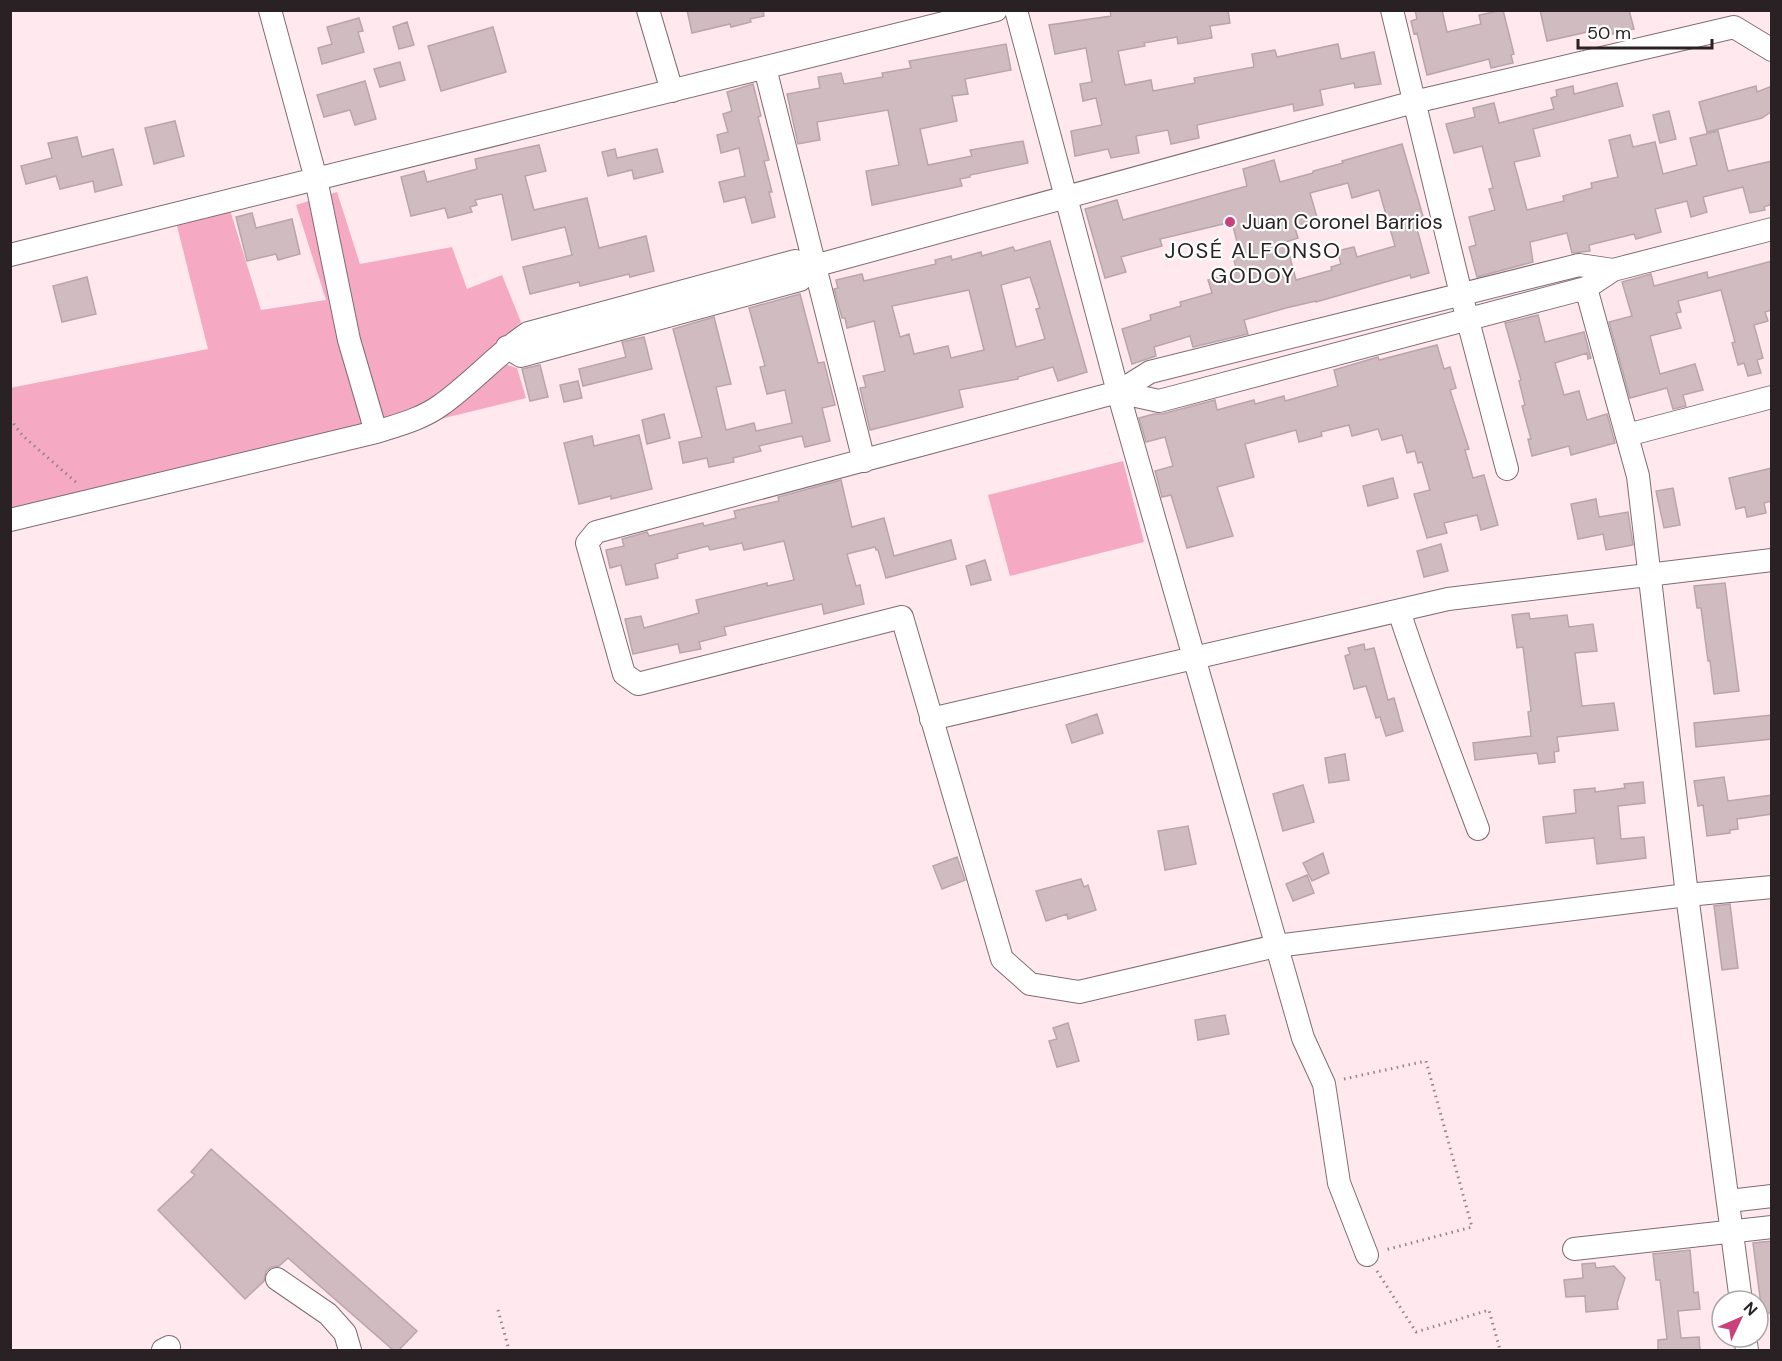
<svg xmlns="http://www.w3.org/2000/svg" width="1782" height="1361" viewBox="0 0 1782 1361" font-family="'DM Sans',sans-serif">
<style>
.grass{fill:#f6a9c2}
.building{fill:#d0bbc1;stroke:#b9a5ab;stroke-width:1.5;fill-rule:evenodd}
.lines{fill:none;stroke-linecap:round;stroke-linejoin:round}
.minor-casing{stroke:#7f6c71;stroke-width:24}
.path{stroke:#938488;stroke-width:3;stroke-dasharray:1.5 4.5;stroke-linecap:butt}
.minor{stroke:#fff;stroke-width:22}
.poi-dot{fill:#c9407a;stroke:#fff;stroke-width:2}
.labels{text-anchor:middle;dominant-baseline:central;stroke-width:4.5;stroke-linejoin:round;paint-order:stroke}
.poi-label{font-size:21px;fill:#292123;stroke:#fff;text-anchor:start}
.neighbourhood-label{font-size:22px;letter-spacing:1.5px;fill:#292123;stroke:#fff}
</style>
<rect width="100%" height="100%" fill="#ffe9ef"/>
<path class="grass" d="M337,192l23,72 92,-17 15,42 35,-14 19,47 -25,23 5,18 16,5 9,30 -515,126 -1,-136 198,-39 -32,-127 54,-12 31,100 65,-10 -30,-95z
M1123,461l21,81 -134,34 -22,-81z"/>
<path class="building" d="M687,10h76l1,6 -14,3 1,3 -20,5 -1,-3 -38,9z
M1110,10h118l2,13 -20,3 2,12 -34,6 -1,-7 -33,6 1,3 -27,5 7,34 26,-5 2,11 42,-8 -1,-5 60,-11 -2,-13 23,-4 2,7 61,-13 3,15 33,-7 7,32 -26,4 -1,-5 -34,7 3,15 -29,6 -1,-7 -96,21 2,13 -28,6 -3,-14 -32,6 3,17 -28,5 -3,-9 -33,7 -4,-25 31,-6 -6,-27 -13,3 -3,-17 12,-2 -6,-34 -31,6 -6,-29 62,-9z
M1415,10h27l5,22 34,-8 -2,-9 24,-5 11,44 -3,1 2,8 -22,5 -2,-9 -62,16 -10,-42 -3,1 -3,-13 6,-2z
M1540,10h89l5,19 -22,5 -2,-7 -63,14z
M359,18l4,13 -5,1 6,20 -42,12 -4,-16 14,-4 -5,-17z
M407,22l7,23 -15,4 -6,-22z
M493,27l13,45 -65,19 -13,-45z
M1006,44l5,26 -46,9 3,15 -16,2 5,25 -37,8 8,36 44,-9 -2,-6 53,-9 5,22 -58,12v2l-10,2 2,7 -90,19 -6,-34 33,-6 -11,-55 -71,12 3,18 -22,4 -11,-50 33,-6 -2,-11 23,-4 3,11 39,-7 -1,-4 29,-5 -2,-7z
M400,62l5,18 -25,7 -6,-18z
M365,81l11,38 -21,6 -5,-15 -26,7 -7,-22z
M1617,83l6,23 -90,23 7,27 -26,6 13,48 37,-9 -1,-5 29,-8 -1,-5 27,-6 -9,-37 21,-5 3,12 22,-5 8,32 34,-9 -7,-27 28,-7 10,40 44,-10v43l-8,3 1,3 -15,3 -7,-26 -40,10 4,15 -16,5 -4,-16 -32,8 6,23 -25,7 -2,-5 -45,11 1,6 -18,2 -5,-20 -37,9 3,20 -56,15 -8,-30 7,-2 -7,-28 26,-7 -6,-21 4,-1 -11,-42 -28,7 -8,-29 29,-7 -2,-9 21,-5 5,20 55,-14 -3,-11 6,-2 -1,-6 17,-4 1,8z
M753,84l8,32 -3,1 11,43 -5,1 8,31h-3l6,25 -23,6 -7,-26 -21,5 -5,-20 26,-6 -6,-28 -18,5 -4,-18 11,-3 -5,-18 9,-3 -5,-19z
M1756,86l1,6 15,-6v25l-10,7 -55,14 -8,-30z
M1669,111l7,28 -16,4 -7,-28z
M175,121l9,35 -30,8 -9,-36z
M77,137l5,20 31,-8 9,36 -27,7 -2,-11 -33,8 -4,-13 -30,8 -5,-18 31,-8 -4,-15z
M1402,144l23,79 -9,2 13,48 -18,5 -1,-3 -94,27v-1l-30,7 -42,12 4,14 -55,13 -3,-11 -36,11 2,9 -24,8 -10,-35 29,-9 -1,-5 31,-9 -1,-4 32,-9 -4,-13 29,-8 -4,-16 7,-2 -8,-32 -72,17 2,7 -41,11 5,15 -21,6 -20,-69 32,-9 6,20 124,-34 -4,-17 31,-9 6,22 33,-9v-2l30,-8 -1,-2zM1348,183l4,15 27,-8 16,56 -38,11 -3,-10 -17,4 4,13 -10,3 1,3 -36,10 -10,-38 12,-4 -3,-10 23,-7 -8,-28z
M539,145l7,26 -21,5 9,34 53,-12 12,50 47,-12 8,35 -24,6 -1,-3 -49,12 -1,-4 -49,12 -7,-27 49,-12 -7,-28 -53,13 -10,-46 -27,6 2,5 -7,2 2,5 -24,6 -3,-10 -34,8 -10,-39 23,-6 3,11 50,-13 -2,-10z
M615,149l2,9 40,-9 6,23 -29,7 -2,-9 -24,6 -6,-24z
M252,213l4,15 36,-9 8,35 -22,6 -2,-6 -29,7 -11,-44z
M1050,241l37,131 -29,9 -5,-14 -35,10v2l-59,11 4,17 -93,23 -10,-42 6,-1 -3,-11 22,-5 -11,-50 -27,7 -2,-10h-3l-8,-29 4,-1 -2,-8 26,-6 2,7 72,-17 -1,-4 16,-4 1,4 29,-8 1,4 31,-9 2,4zM1030,277l10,31 -4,1 9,30 -29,8 -15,-62zM969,290l15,60 -33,8 -3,-12 -34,8 -5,-20 -9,3 -8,-31z
M1772,261v49l-7,2 3,9 -14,4 9,33 -6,2 4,13 -13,3 -4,-13 -6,2 -6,-22 3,-1 -14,-52 -43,11 3,11 -5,1 5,15 -31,8 10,38 35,-10 8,26 -20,5 3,11 -13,3 -6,-21 -37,10 -21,-76 23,-6 -10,-34 29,-8 3,12 53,-14 1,6z
M87,277l9,37 -34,8 -9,-36z
M800,294l18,69 6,-1 11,43 -13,3 8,33 -25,6 -3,-11 -43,10 2,5 -28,7 1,4 -25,5 -2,-9 -24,5 -4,-21 23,-5 -29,-108 41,-12 17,67 -15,3 10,43 28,-7 2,8 36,-8 -7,-33 -18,4 -7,-27 5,-1 -16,-58z
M1538,315l7,27 39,-10 7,26 -3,1 -1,-6 -32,10 9,32 15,-4 8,29 20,-6 8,29 -44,12 -2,-9 -37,10 -4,-17h3l-9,-33 3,-1 -6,-24 2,-1 -16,-57z
M644,337l8,32 -69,17 -4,-17 47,-12 -4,-15z
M1437,345l7,24 6,-2 6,21 -6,2 19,59 -4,1 8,28 11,-3 14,50 -17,5 -4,-15 -33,8 3,10 -20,5 -13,-44 16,-4 -8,-28 -4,1 -3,-12 -8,2 -5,-18 -20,5 -4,-11 -26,7 -3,-11 -28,7 1,4 -23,6 -3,-12 -51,14 9,33 -37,10 16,49 -46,12 -16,-53 -9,2 -7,-26 18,-5 -8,-29 -19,5 -7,-24 15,-4h8l53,-14 2,10 37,-10 1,4 29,-8 1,5 53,-15 -4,-16 44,-13 1,3z
M540,365l8,32 -18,4 -8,-32z
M578,381l4,17 -18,4 -4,-17z
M664,414l6,24 -23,6 -5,-24z
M639,435l13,54 -41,10v-3l-32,8 -15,-61 28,-7 2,10z
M1772,468v33l-8,2 2,10 -19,4 -2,-10 -9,2 -7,-31z
M1393,478l5,20 -30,8 -5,-20z
M841,480l11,47 32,-9 10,38 57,-16 5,19 -70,19 -8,-28h-2l-1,-3 -28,7 9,32 4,-1 4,19 -40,10 -2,-10 -98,23 2,8 -27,7 2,7 -21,4 -2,-9 -45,10 -8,-35 16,-3 3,12 55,-15 -3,-13 71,-17v3l27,-6 -10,-39 -40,9 -2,-7 -32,7 -2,-4 -31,8 1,4 -23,6 3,14 -32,7 -5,-20 -11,3 -4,-18 18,-4 -2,-7 25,-7 2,4 54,-13 1,3 32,-8 -2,-7 45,-10 -1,-4z
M1673,488l7,37 -16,3 -8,-37z
M1596,499l3,18 29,-5 5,33 -27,5 -3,-16 -25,5 -7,-35z
M1441,544l7,27 -24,6 -7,-26z
M985,560l6,20 -20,5 -5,-19z
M1725,583l14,108 -25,3 -4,-33h-2l-7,-53h-4l-3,-22z
M1529,613l1,6 37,-4 2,12 24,-3 4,27 -22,2 7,53 32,-3 4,27 -61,7 2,14 -5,1 1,10 -16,2 -2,-11 -62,7 -2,-17 58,-7 -3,-24 3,-1 -8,-64 -6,1 -5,-33z
M1364,644l1,6 9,-2 14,52 6,-2 9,33 -17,5 -6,-19 -4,1 -10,-32 -12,3 -9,-33 5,-2 -2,-6z
M1097,714l6,19 -31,10 -6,-18z
M1772,715v24l-76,8 -2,-24z
M1345,754l4,26 -20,3 -4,-25z
M1724,777l4,24 44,-6v19l-35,5 1,10 -8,1v3l-23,3 -4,-31 -5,1 -4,-25z
M1643,782l2,21 -27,3 3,33 23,-2 2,21 -49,6 -3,-26 -48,5 -3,-26 33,-4 -2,-23 21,-2v4l30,-4 -1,-4z
M1303,785l11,37 -31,9 -10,-37z
M1188,826l8,38 -31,6 -7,-39z
M1323,853l6,20 -17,8 -9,-18z
M957,857l8,23 -23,9 -9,-23z
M1307,875l7,18 -21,8 -7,-17z
M1081,879l3,8 4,-2 8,25 -28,9 -1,-5 -21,7 -10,-30z
M1730,904l8,64 -16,2 -8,-64z
M1225,1015l4,19 -31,6 -3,-20z
M1068,1023l11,38 -22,6 -8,-26 8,-2 -4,-11z
M211,1149l206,182 -18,19h-6l-105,-92 -9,8 -7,1 -6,4 -2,10 -19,18 -87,-89 37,-35 -4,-3z
M1772,1241v72h-10l-9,-70z
M1690,1250l4,43 4,-1 2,17 -22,2 3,27 18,-1 1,13h-42v-10l9,-1 -7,-59h-4l-3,-26z
M1595,1263l1,5 18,-2 11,12 -8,25 1,6 -32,3 -1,-16 -19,1 -2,-17 19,-2 -1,-14z"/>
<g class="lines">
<defs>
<path id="minor" d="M270,10l46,169 33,161 27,92
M648,10l24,81
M1016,10l102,382 185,646 21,46 15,99 28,72
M1392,10l69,284 46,175
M765,68l99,393
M10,255l986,-245
M1613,270l-34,-5 -429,107 -32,20 -522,140 -9,11 37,131 14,10 264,-67 100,342 28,25 49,8 197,-46 411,-51 85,-8
M1586,288l52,188 49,419 54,406
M507,347l14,9 279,-76 14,-14 600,-164 320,-75 38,23
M1118,392l41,9 427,-113 27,-18 159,-41
M1627,435l145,-38
M10,520l366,-88c22,-7 46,-13 65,-27 31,-22 56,-51 87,-72l267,-72 19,5
M1399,611c24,74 52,146 79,218
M931,719l517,-120 324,-39
M1729,1201l43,-5
M1574,1249l198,-22
M277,1279l51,35 17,19 5,17
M1745,1337l2,13
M163,1350l6,-3"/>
</defs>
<use href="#minor" class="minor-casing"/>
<path class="path" d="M10,419l13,17 55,48
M1344,1079l82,-18 46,166 -87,23
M1377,1271l39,61 73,-22 11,40
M498,1310l11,40"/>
<use href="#minor" class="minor"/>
</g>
<circle class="poi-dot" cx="1230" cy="222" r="6"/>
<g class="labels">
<g class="poi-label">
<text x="1242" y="222">Juan Coronel Barrios</text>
</g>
<g class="neighbourhood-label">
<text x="1253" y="250">JOSÉ ALFONSO<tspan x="1253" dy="25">GODOY</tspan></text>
</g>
</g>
<rect width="1782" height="1361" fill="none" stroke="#292123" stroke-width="24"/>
<g transform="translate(1740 1319) rotate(46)"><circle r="28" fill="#ffffff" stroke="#a9a6a7" stroke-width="1.5"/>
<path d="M0-4.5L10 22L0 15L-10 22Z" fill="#c9407a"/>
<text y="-9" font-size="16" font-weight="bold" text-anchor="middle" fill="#292123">N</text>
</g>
<path d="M1578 39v9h134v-9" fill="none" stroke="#292123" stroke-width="3"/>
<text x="1587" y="39" font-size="18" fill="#292123" stroke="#ffffff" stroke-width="4.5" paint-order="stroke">50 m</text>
</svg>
